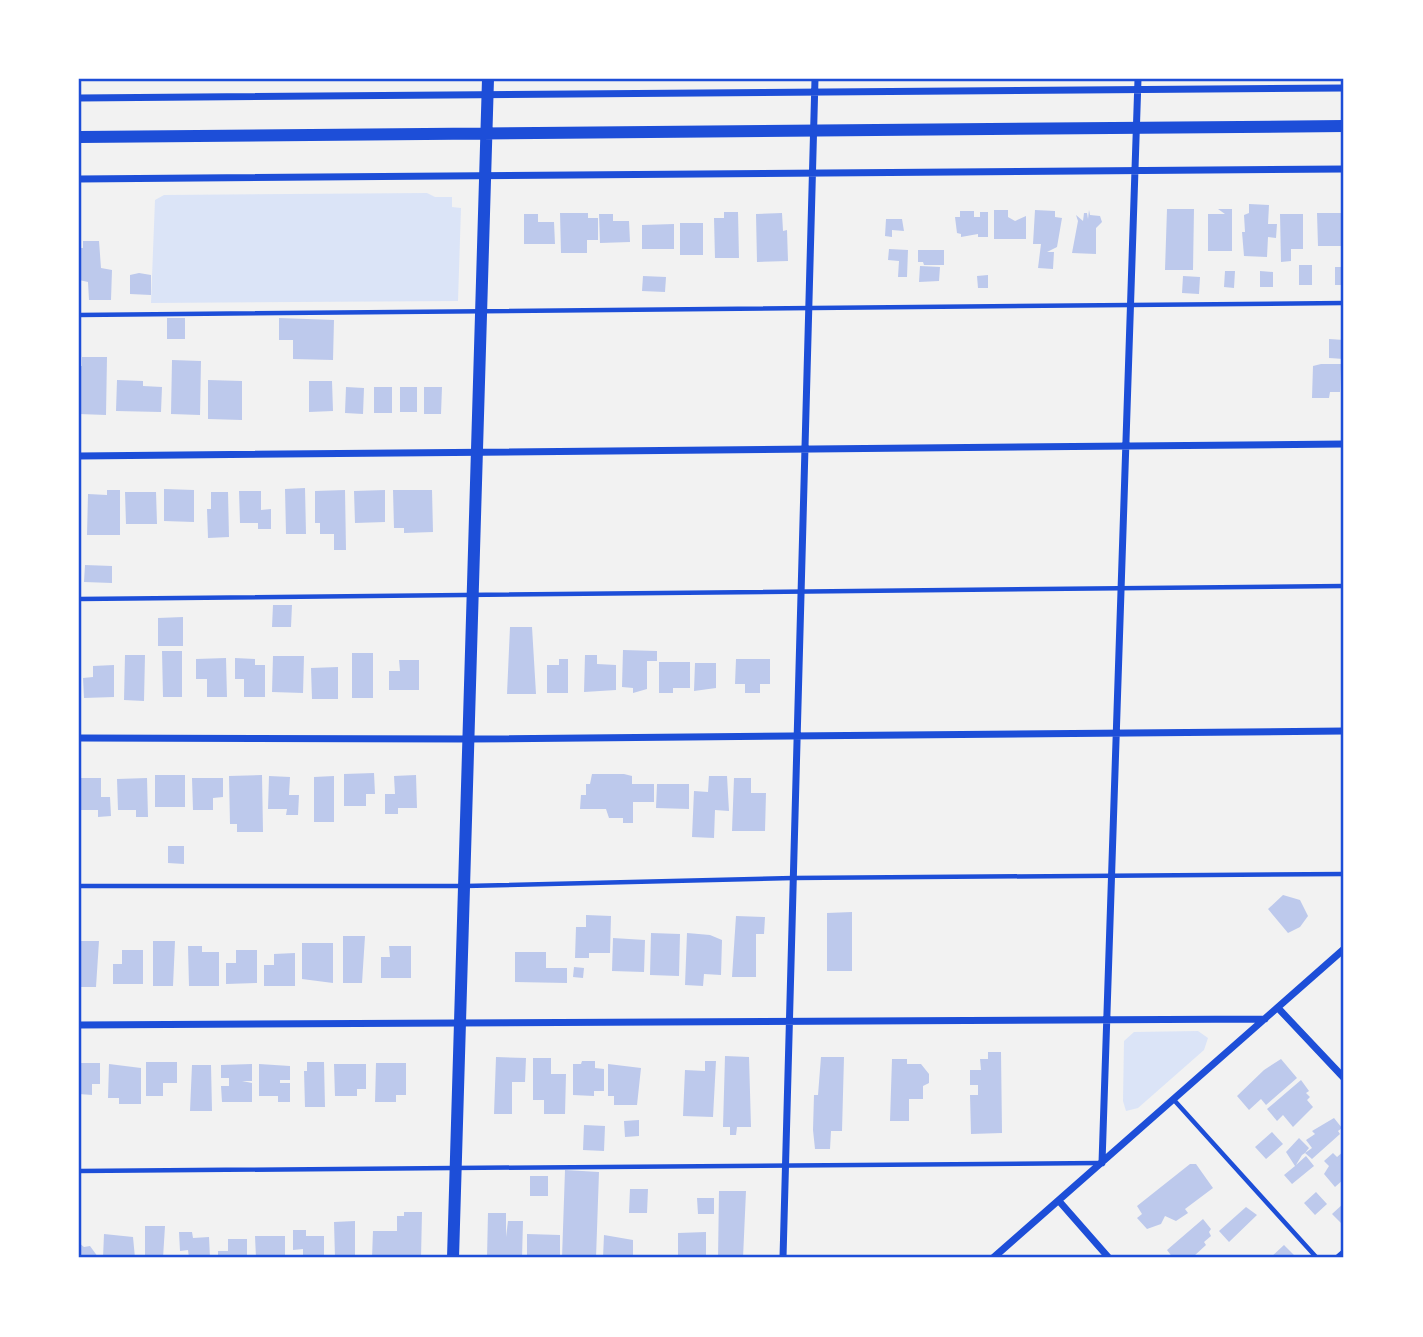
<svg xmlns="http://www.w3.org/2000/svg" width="1423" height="1337" viewBox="0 0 1423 1337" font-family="Lato,sans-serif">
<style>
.green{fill:#dbe4f7}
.building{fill:#bdc9ec}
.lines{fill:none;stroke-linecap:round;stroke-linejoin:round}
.service{stroke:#1d4ed8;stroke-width:4.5}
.minor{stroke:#1d4ed8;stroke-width:7}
.secondary{stroke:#1d4ed8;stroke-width:12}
.neatline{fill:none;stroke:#1d4ed8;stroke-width:2.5}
</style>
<rect width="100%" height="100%" fill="#f2f2f2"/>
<path class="green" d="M427,193l8,4h17v10l9,1 -3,93 -307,2 4,-103 9,-5z
M1198,1031l10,7 -4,12 -66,58 -12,3 -3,-10 1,-60 10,-9z"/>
<path class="building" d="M1249,204l20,1 -1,19h9l-1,14 -8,-1 -1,20 -23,-1 -2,-24h3l-1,-17 5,-2z
M1167,209h27l-1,61h-28z
M1218,209h14v42h-24v-37h17z
M994,210h14v7l7,4 11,-5v23h-32z
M1035,210l20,1v6l7,1 -5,29 -10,5h7l-1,17 -15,-1 3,-24h-8z
M1089,210l1,5 10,1 2,6 -6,6v26l-24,-1 6,-32 -2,-6 7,6 1,-8h3l1,6z
M960,211h14v6h6v-5h8v25h-10v-3l-17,3v-3l-4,-1 -2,-16h5z
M724,212h14l1,46h-24l-1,-40h10z
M560,213h28v5h10v22h-11v13h-26z
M782,213l1,18 4,-1 1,31 -31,1 -1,-48z
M1317,213h26v33h-25z
M524,214h14v8h16l1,22h-31z
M599,214h14v7h16l1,21 -30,1z
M1280,214h23v35h-12v12l-10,1z
M886,219h16l2,12 -12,-1v7l-7,-1z
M680,223h23v32h-23z
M674,224v25h-32v-24z
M83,241h16l2,27 11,2 -1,30h-22l-1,-18 -9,-2v-32h4z
M889,249l19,1 -1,27h-9l1,-16 -11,-1z
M918,250h26v15h-20l-1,-3h-5z
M1299,265h13v20h-13z
M920,266l20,1 -1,14 -20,1z
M1335,267h9v18h-9z
M1225,271h10l-1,17 -10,-1z
M1260,271l13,1v15h-13z
M139,273l12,2v20l-21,-1v-19z
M988,275v13h-10l-1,-12z
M643,276l23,1 -1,15 -23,-1z
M1183,276l17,1 -1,17 -17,-1z
M167,318h18v21h-18z
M279,318l55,2 -1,40 -40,-1v-19h-14z
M1329,339l15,1v19l-15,-1z
M82,357h25l-1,58 -27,-1v-48h3z
M172,360l29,1 -1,54 -29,-1z
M1321,364h20l-1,28h-10l-1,6h-17l1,-32z
M117,380l26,1v5l19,1 -1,25 -45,-1z
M208,380l34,1v39l-34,-1z
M309,381h23l1,30 -24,1z
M346,387l18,1 -1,26 -18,-1z
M374,387h18v26h-18z
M400,387h17v25h-17z
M424,387h18l-1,27h-17z
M305,488l1,46h-20l-1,-45z
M164,489l30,1v32l-30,-1z
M107,490h13v45h-33l1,-41 19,1z
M345,490l1,60h-12v-16h-14v-11h-5v-32z
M385,490v32l-30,1 -1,-32z
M393,490h39l1,42 -29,1v-5h-10z
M239,491h22v19l10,-1v20h-13v-6h-18z
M125,492h31l1,32h-31z
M211,492h17l1,45 -21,1 -1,-29h4z
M85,565l27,1v17l-28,-1z
M273,605h19l-1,22h-19z
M183,617v29h-25v-28z
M510,627h22l4,67h-29z
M623,650l34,1v10h-10v28l-14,4v-5l-11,-1z
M162,651h20v46h-19z
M352,653h21v45h-21z
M125,655h20l-1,46 -20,-1z
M585,655h12v9l19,1v25l-32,2z
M273,656h31l-1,37 -31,-1z
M226,658l1,39h-20v-18h-11v-20z
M235,658l20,1v6h10v32h-21v-18h-9z
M559,659h9v34h-21v-28h12z
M736,659h34v25h-10v9h-15v-9h-10z
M399,660h20v30h-30v-19h11z
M659,662h31v26h-17v5h-14z
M695,663h21v25l-22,3z
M114,665v32l-30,1 -1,-20 10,-1v-11z
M338,667v32h-26l-1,-31z
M374,773l1,21h-9v12h-22v-32z
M592,774h32l8,2v8h22v18h-21v21h-10v-5h-14l-3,-9h-26l1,-14h5v-11h4z
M155,775h30v32h-30z
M262,775l1,57h-26v-8h-7l-1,-48z
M416,775l1,33h-19v6h-13v-20h10l-1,-18z
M269,776l21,1 -1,18h10l-1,20h-12l1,-6h-19z
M334,776v46h-20v-45z
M709,776h18l2,35 -14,-1 -1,28 -22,-1 2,-46 14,1z
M79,778h22v19h9l1,19 -13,1v-7h-19z
M147,778l1,39h-12v-7h-18l-1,-31z
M192,778h31v19l-10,1v12h-20z
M734,778h17v15h15l-1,38h-33z
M657,784h32v25l-33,-1z
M168,846h16v18l-16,-1z
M1283,895l17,5 8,16 -8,11 -12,6 -20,-24z
M852,912v59h-25v-58z
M586,915l25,1 -1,37h-21v5h-14l1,-31h10z
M736,916l29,1 -1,17h-8v43h-24z
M651,933l29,1 -1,42 -29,-1z
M687,933l23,2 12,5 -1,35 -17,-1 -1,12 -18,-1z
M343,936h22l-3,47h-19z
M613,938l32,2 -1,32 -32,-1z
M79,941h20l-3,46h-17z
M153,941h22l-2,45h-20z
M302,943h31v40l-31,-4z
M188,946h14v6h17v34h-30z
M389,946h22v32h-30v-21h9z
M122,950h21v34h-30v-20h9z
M236,950h21v33l-31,1v-21h10z
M515,952h31v16h21v15l-52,-1z
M295,953v33h-31v-21h10v-11z
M574,967l10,1 -1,10 -10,-1z
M988,1052h13l1,81 -31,1 -1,-39h8v-10h-8v-15h11l-1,-11h8z
M725,1056l24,1 2,70h-14l-1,8h-6v-8h-7z
M496,1057l30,1 -1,24h-13v32h-18z
M821,1057h23l-2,74h-11l-1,18h-15l-2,-19 1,-35h4z
M533,1058h18v16h15l-1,40h-21v-14h-11z
M892,1059h15v5h14l8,10v9l-6,3v13h-14v22h-19z
M1281,1059l16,19 -31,27 -5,-6 -12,11 -12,-14 27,-26z
M582,1061h13v7l9,1v22h-10v5l-21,-1v-31h8z
M705,1061h11l-3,56 -30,-1 2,-46 20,1z
M146,1062h31v21h-14v13h-17z
M307,1062h17l1,45h-20l-1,-36h3z
M79,1063h21v21h-8v11l-13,-1z
M376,1063h30v32h-10v7h-21z
M109,1064l32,4v36h-22v-6h-11z
M252,1064v17h-10l10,2v19h-30l-1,-16h8v-8h-8v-13z
M259,1064l31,2v14h-10v3h10v19h-12v-6h-19z
M334,1064h32v25h-9v7h-22z
M608,1064l33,4 -4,37h-23v-9h-6z
M192,1065h19l1,46h-22z
M1301,1080l8,11 -3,2 4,4 -3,3 6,7 -20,20 -10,-12 -6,6 -10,-12z
M1334,1118l8,10 -4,3 2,3 -28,25 -7,-6 -3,2 -6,10 10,-9 8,10 -22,18 -8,-9 11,-9 -9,-14 13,-14 10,10 -4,5 7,-5 -6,-8 9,-6 -3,-3z
M639,1120v16l-14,1 -1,-16z
M584,1125l21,1 -1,25 -21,-1z
M1272,1132l11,12 -17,15 -11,-12z
M1344,1151v28l-9,8 -11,-13 5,-8 -5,-5 9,-8 4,4z
M1190,1164h6l17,24 -28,21 3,4 -12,8 -11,-5 -4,8 -14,5 -10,-11 5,-4 -5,-8z
M565,1170l34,2 -3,86h-34z
M530,1176h18v20h-18z
M630,1189h18l-1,24h-18z
M719,1191h27l-3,67h-25z
M1316,1192l11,12 -12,11 -11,-12z
M697,1198h17v16h-16z
M1344,1203v19l-2,2 -10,-10z
M1246,1207l11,8 -28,27 -10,-11z
M404,1212h18l-1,46h-49l1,-27h24v-15h7z
M488,1213h18v24l2,-16h15l-1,37h-35z
M1203,1219l8,10 -2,3 2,4 -7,6 2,3 -12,11 2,2h-23l-6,-8z
M355,1221v37h-20l-1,-36z
M145,1226h20l-2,32h-18z
M293,1230h13v6h18v22h-21v-9l-10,1z
M179,1232h13l1,6 16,-1 1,21h-21l-1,-8 -8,1z
M706,1232v26h-28v-25z
M104,1234l29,3 2,21h-32z
M527,1234l33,1v23h-33z
M604,1235l29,5v18h-30z
M255,1236h30v22h-29z
M228,1239h19v19h-29v-7h10z
M79,1243l5,4 6,-1 8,11 -19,1z
M1284,1245l13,13h-27z"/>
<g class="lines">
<path class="service" d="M79,315l1265,-12
M79,599l1265,-13
M79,886h386l328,-8 551,-4
M1174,1100l143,158
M79,1171l1021,-8
M1336,1258l8,-7"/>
<path class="minor" d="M79,98l1265,-10
M79,179l1265,-10
M79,456l1265,-12
M79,738l390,1 875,-8
M1278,1008l66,70
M79,1025l1186,-6
M1102,1163l36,-1084
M1059,1201l50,57
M783,1258l32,-1179
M993,1258l351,-309"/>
<path class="secondary" d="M79,137l1265,-11
M453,1258l35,-1179"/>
</g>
<rect width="1423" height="1337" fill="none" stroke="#ffffff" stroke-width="161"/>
<rect x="80" y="80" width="1262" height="1176" class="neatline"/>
</svg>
